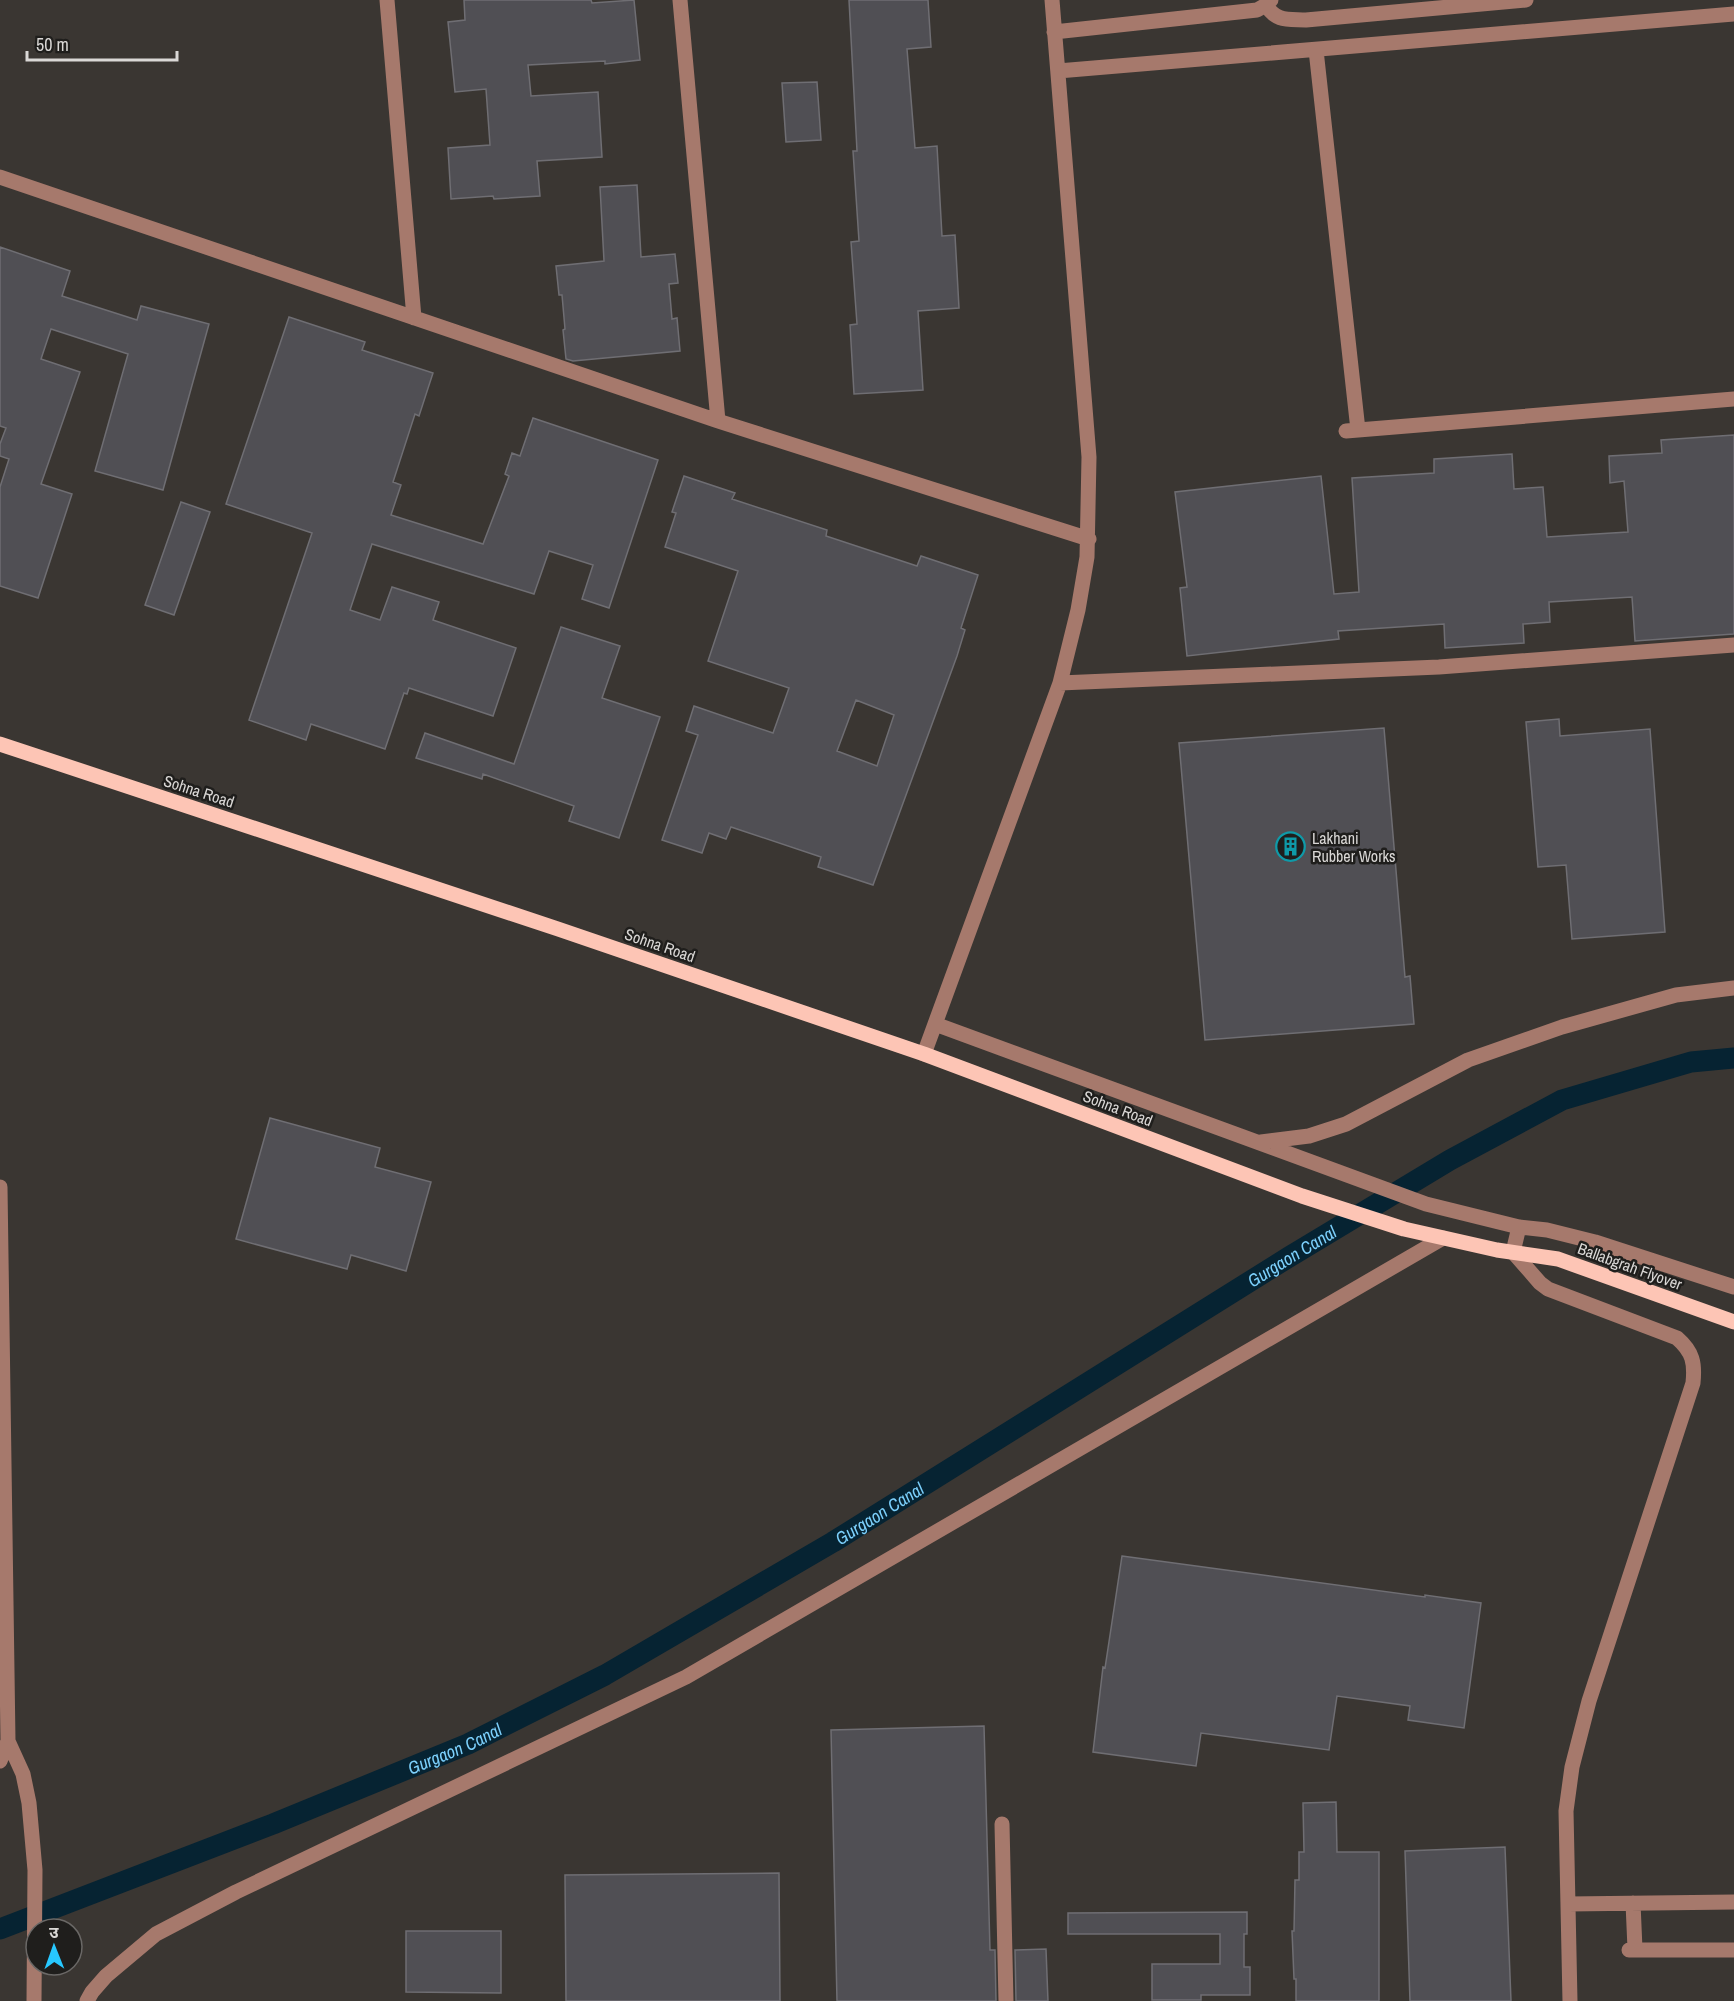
<svg xmlns="http://www.w3.org/2000/svg" width="1734" height="2001" viewBox="0 0 1734 2001" font-family="'Archivo Narrow','Noto Sans Devanagari',sans-serif">
<style>
.lines{fill:none;stroke-linecap:round;stroke-linejoin:round}
.canal{stroke:#062332;stroke-width:21}
.building{fill:#504f54;stroke:#6f6e73;stroke-width:1.5;fill-rule:evenodd}
.minor{stroke:#a6796c;stroke-width:15}
.major{stroke:#fdc5b5;stroke-width:15}
.labels{text-anchor:middle;dominant-baseline:central;stroke-width:5;stroke-linejoin:round;paint-order:stroke}
.street-label{font-size:16px;fill:#dad8d6;stroke:#1f1e1c}
.poi-label{font-size:16px;fill:#dad8d6;stroke:#1f1e1c;text-anchor:start}
.water-label{font-size:18px;font-style:italic;fill:#7cd0fc;stroke:#1f1e1c}
</style>
<rect width="100%" height="100%" fill="#3a3632"/>
<g class="lines">
<path class="canal" id="s1" d="M0,1929l273,-105 195,-80 137,-69 228,-133 456,-285 161,-97 112,-60 129,-38 43,-4"/>
</g>
<path class="building" d="M464,0h127l1,3 42,-3 6,60 -35,4v-3l-77,4 3,31 67,-4 4,65 -65,4 3,35 -46,3 -1,-3 -42,3 -3,-51 42,-3 -4,-56 -31,3 -7,-70 17,-2z
M849,0h79l3,47 -24,2 8,99 22,-2 5,90 13,-1 4,73 -41,3 5,79 -69,4 -4,-69 7,-1 -6,-82 8,-1 -6,-90h4z
M817,82l4,58 -35,2 -4,-59z
M637,185l4,72 34,-3 3,29 -9,1 3,35 5,-1 3,33 -107,10 -7,-2 -3,-29 2,-1 -3,-34h-3l-3,-29 48,-5 -4,-74z
M0,247l70,24 -8,25 75,24 4,-14 68,18 -46,166 -68,-19 33,-117 -77,-25 -10,30 39,13 -39,112 31,10 -34,104 -38,-12v-99l9,-28 -9,-3v-12l6,-16 -6,-2z
M289,317l76,25 -3,8 71,23 -14,43 -4,-2 -22,68 8,3 -10,30 92,29 26,-68 -4,-2 7,-21 8,3 13,-38 125,42 -49,148 -27,-9 11,-34 -44,-14 -15,43 -162,-50 -22,66 30,10 12,-33 47,15 -6,18 83,28 -23,68 -84,-28 -2,6 -3,-1 -19,56 -74,-25 -5,16 -57,-20 63,-187 -86,-29z
M1734,435v199l-99,7 -3,-44 -83,5 1,20 -27,2 1,19 -79,5 -1,-24 -106,7 1,8 -152,17 -7,-68 7,-1 -12,-95 146,-16 13,118 25,-2 -7,-114 82,-5v-14l78,-5 2,35 29,-2 4,50 81,-5 -4,-51 -14,2 -1,-27 53,-3 -1,-13z
M684,476l51,17 -3,6 95,31 -1,6 91,30 4,-10 57,19 -17,53 4,2 -8,26 -84,229 -55,-18 3,-10 -90,-30 -5,12 -17,-6 -7,20 -40,-13 36,-105 -12,-4 8,-25 79,27 16,-45 -81,-27 30,-90 -73,-24 11,-34 -4,-1zM856,700l38,15 -17,51 -40,-15z
M181,502l29,10 -36,103 -29,-10z
M561,627l59,19 -18,52 58,19 -41,121 -50,-17 5,-15 -91,-32 -1,5 -66,-21 9,-25 89,31z
M1559,719l1,17 90,-7 15,203 -93,7 -6,-74 -28,2 -12,-145z
M1384,728l21,249 5,-1 4,48 -209,16 -26,-297z
M270,1118l110,30 -5,19 56,15 -25,89 -55,-16 -4,14 -111,-30z
M1122,1556l303,41v-2l56,8 -17,125 -56,-8 2,-14 -73,-10 -8,54 -128,-17 -5,33 -103,-14 10,-85 2,1z
M984,1726l6,224h5l1,51h-159l-6,-271z
M1336,1802l1,50h42v149h-83v-22h-2l-2,-48h2l1,-51h4v-28h5l-1,-49z
M1505,1847l6,154h-101l-5,-150z
M779,1873l1,128h-214l-1,-126z
M1247,1912v22h-3v33h6v28h-49v5h-49v-36h68v-30h-152v-21z
M406,1931h95v62l-95,-1z
M1046,1949l2,52h-32l-1,-51z"/>
<g class="lines">
<path class="minor" d="M387,0l27,318
M680,0l38,421
M1266,5c10,17 22,14 40,15l220,-20
M1054,32l203,-22 9,-5 5,-5
M1316,50l42,380
M1058,71l676,-57
M0,177l718,244 371,118
M1346,431l388,-32
M1060,683l379,-16 295,-22
M935,1024l491,180 93,23 28,3 48,12 139,45
M924,1054l136,-371 18,-73 9,-53 2,-100 -37,-457
M1261,1142l48,-6 37,-12 122,-64 94,-33 114,-32 58,-7
M0,1187l8,554 -8,20
M1519,1227l-6,25 27,31 8,6 129,49c16,14 18,25 16,45l-104,318 -17,66 -6,44 4,190
M8,1741l15,33 6,29 6,67 -1,131
M1002,1824l4,177
M1633,1903l2,46
M1568,1904l166,-2
M1629,1950h105
M87,2001l5,-9 14,-16 50,-42 80,-42 450,-215 757,-439"/>
<path class="major" d="M0,744l558,185 366,125 378,142 102,33 93,21 61,9 176,63"/>
</g>
<defs>
<symbol id="building-ring" viewBox="-11 -11 22 22"><circle r="9.5" fill="#1f1e1c" stroke="#0f9aa8" stroke-width="1.5"/><path d="M-4-6H4V6H1V3H-1V6H-4ZM-2.5-4.3h1.7v1.8h-1.7ZM.8-4.3h1.7v1.8H.8ZM-2.5-1h1.7V.8h-1.7ZM.8-1h1.7V.8H.8Z" fill="#0f9aa8"/></symbol>
</defs>
<g fill-rule="evenodd">
<use href="#building-ring" x="1274" y="830" width="33" height="33"/>
</g>
<g class="labels">
<g class="street-label">
<text transform="translate(199 791) rotate(18)">Sohna Road</text>
<text transform="translate(660 945) rotate(19)">Sohna Road</text>
<text transform="translate(1118 1108) rotate(21)">Sohna Road</text>
<text transform="translate(1630 1266) rotate(20)">Ballabgrah Flyover</text>
</g>
<g class="poi-label">
<text x="1312" y="838">Lakhani<tspan x="1312" dy="18">Rubber Works</tspan></text>
</g>
<g class="water-label">
<text stroke="none"><textPath href="#s1" startOffset="1461">Gurgaon Canal</textPath></text>
<text stroke="none"><textPath href="#s1" startOffset="975">Gurgaon Canal</textPath></text>
<text stroke="none"><textPath href="#s1" startOffset="489">Gurgaon Canal</textPath></text>
</g>
</g>
<g transform="translate(54 1947) rotate(359)"><circle r="28" fill="#1f1e1c" stroke="#6a6866" stroke-width="1.5"/>
<path d="M0-4.5L10 22L0 15L-10 22Z" fill="#27c8ff"/>
<text y="-9" font-size="16" font-weight="bold" text-anchor="middle" fill="#dad8d6">उ</text>
</g>
<path d="M27 51v9h150v-9" fill="none" stroke="#dad8d6" stroke-width="3"/>
<text x="36" y="51" font-size="18" fill="#dad8d6" stroke="#1f1e1c" stroke-width="4.5" paint-order="stroke">50 m</text>
</svg>
